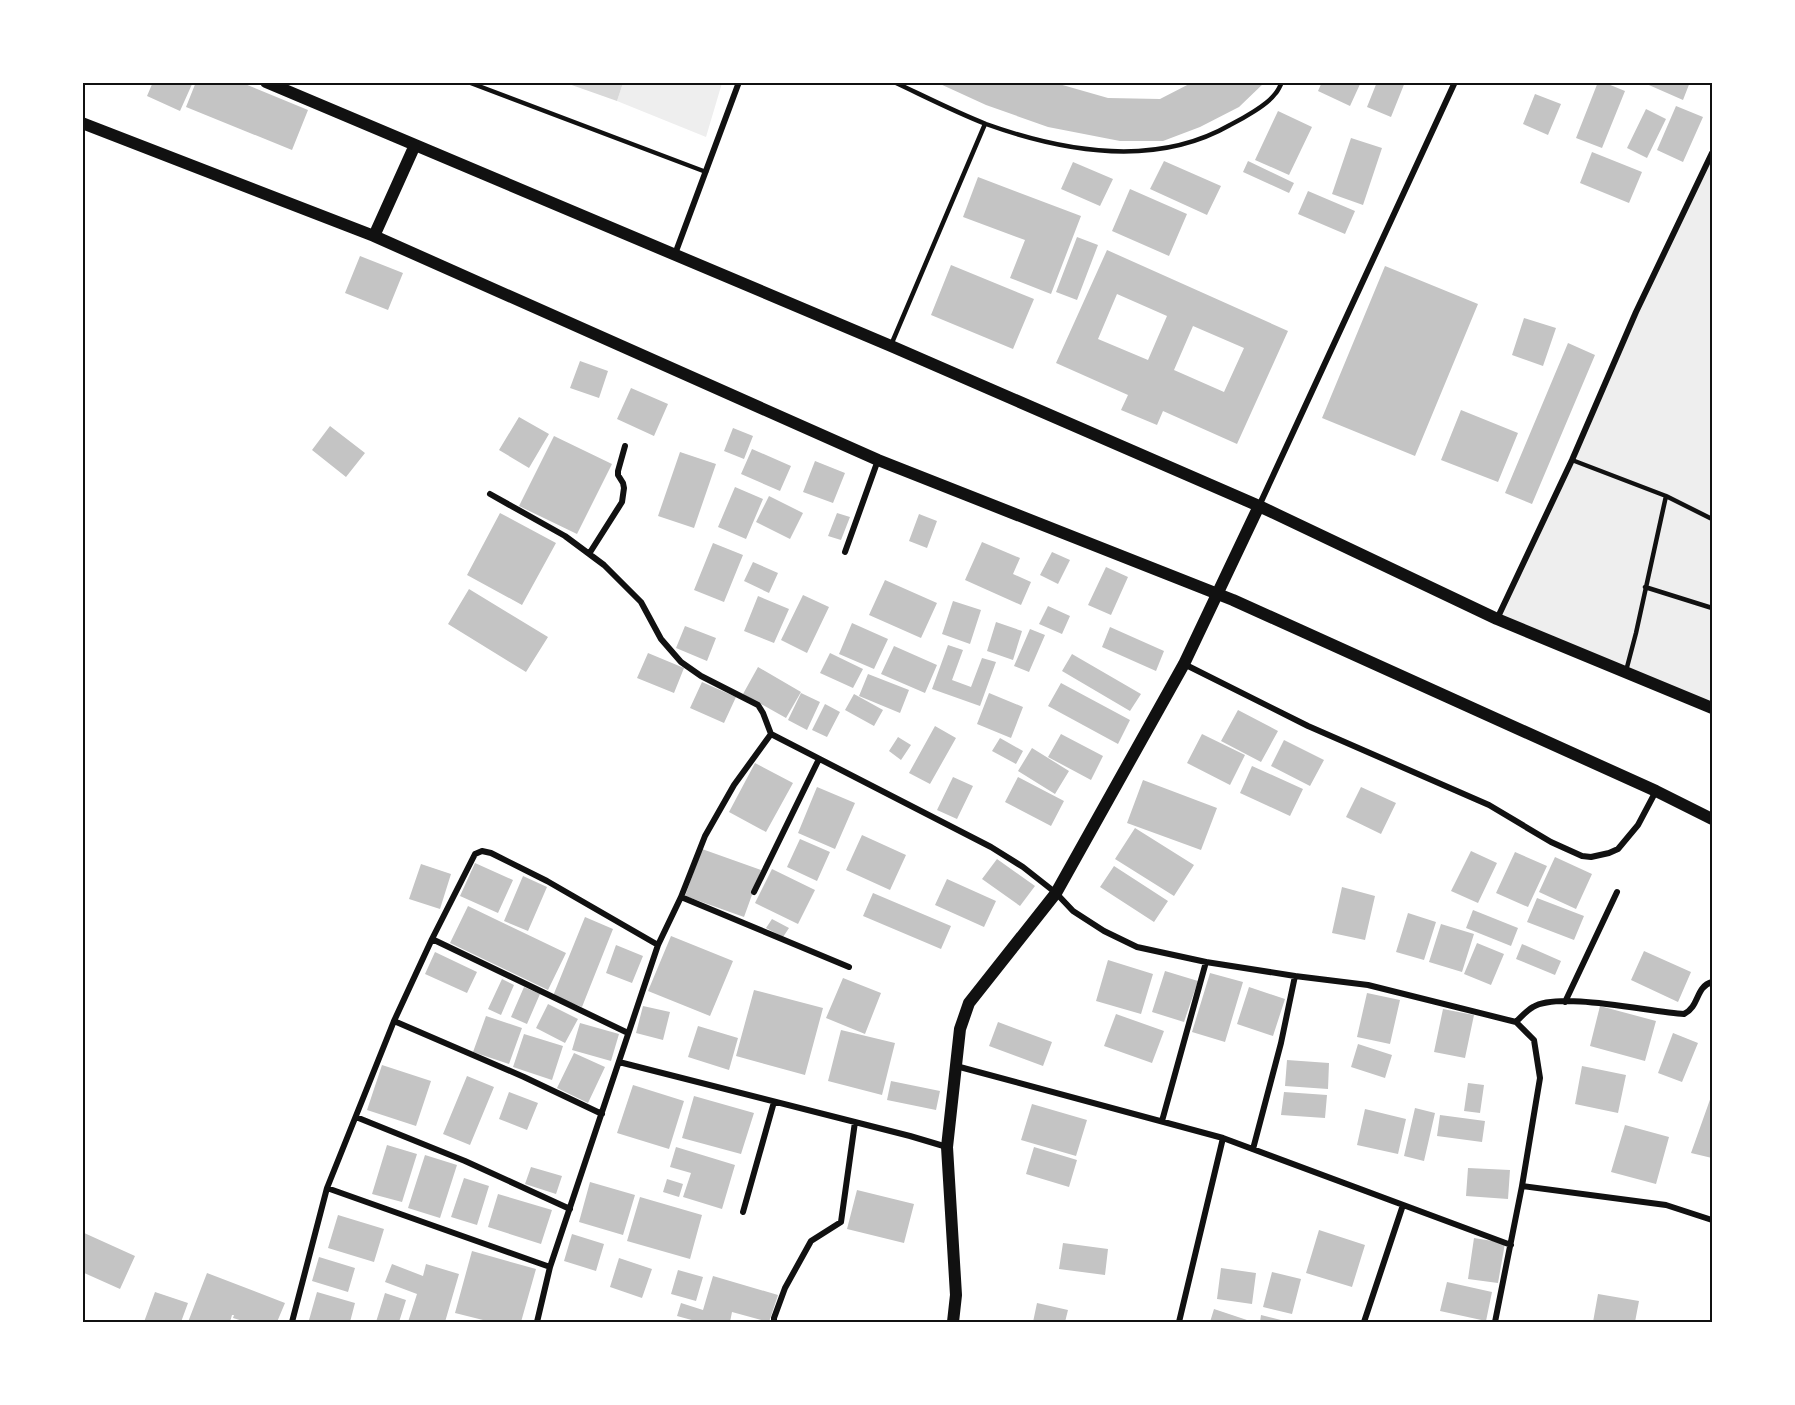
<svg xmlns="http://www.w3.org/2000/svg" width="1795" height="1405" viewBox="0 0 1795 1405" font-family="'Exo 2',sans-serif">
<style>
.green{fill:#eee}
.water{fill:#d9d9d9}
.building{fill:#c4c4c4;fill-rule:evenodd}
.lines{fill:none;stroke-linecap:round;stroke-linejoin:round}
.service{stroke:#111;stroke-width:4.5}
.minor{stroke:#111;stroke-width:6}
.secondary{stroke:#111;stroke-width:12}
.neatline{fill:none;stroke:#111;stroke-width:2}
</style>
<rect width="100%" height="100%" fill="#fff"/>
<path class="green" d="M623,83h99l-16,54 -89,-36z
M1712,153v557l-215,-91z"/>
<path class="water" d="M566,83h57l-6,18z"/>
<path class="building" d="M153,82h40l-13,29 -33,-15z
M196,82h44l68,28 -16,40 -106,-43z
M1052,82l56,16 52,1 33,-17h72l-26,25 -39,20 -37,14h-43l-72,-14 -62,-22 -48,-22z
M1322,82h39l-11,24 -32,-15z
M1377,82h28l-14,35 -24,-10z
M1598,82h5l22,9 -23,57 -26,-10z
M1642,82h48l-7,18z
M1535,94l26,10 -13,31 -25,-11z
M1676,106l27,11 -20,45 -26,-12z
M1646,109l20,10 -19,39 -20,-10z
M1278,111l34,16 -23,48 -34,-15z
M1351,138l31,10 -19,57 -31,-11z
M1592,152l50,20 -13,31 -49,-20z
M1164,161l57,25 -14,29 -57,-26z
M1248,161l46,22 -5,10 -46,-21z
M1073,162l40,17 -13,27 -39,-17z
M978,177l103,39 -30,78 -41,-16 15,-38 -62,-23z
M1130,189l57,25 -18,42 -57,-25z
M1308,191l47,20 -10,23 -47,-20z
M1077,237l21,8 -21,55 -21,-8z
M1107,250l181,81 -51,113 -74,-33 -6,14 -36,-15 7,-15 -72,-32zM1117,294l50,22 -19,44 -50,-21zM1193,326l51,22 -20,44 -50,-22z
M360,256l43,17 -15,37 -43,-17z
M951,265l83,34 -21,50 -82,-34z
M1385,266l93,38 -63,152 -93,-38z
M1524,318l32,10 -13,38 -31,-11z
M1568,343l27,12 -63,149 -27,-11z
M580,361l28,10 -9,27 -29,-10z
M631,388l37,16 -14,32 -37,-17z
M1461,410l57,23 -20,49 -57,-22z
M519,417l30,17 -20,34 -30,-18z
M330,426l35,27 -19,24 -34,-27z
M733,428l20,8 -9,23 -20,-8z
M554,436l58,28 -35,70 -58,-28z
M752,449l39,17 -11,25 -39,-17z
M680,452l36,12 -22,64 -36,-12z
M815,461l30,12 -12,30 -30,-11z
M735,487l28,12 -17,40 -28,-12z
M769,496l34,17 -13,26 -34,-17z
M500,513l56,30 -34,62 -55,-30z
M837,513l13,4 -9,23 -13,-4z
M919,514l18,7 -10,27 -18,-7z
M982,542l38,16 -7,16 18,8 -10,23 -56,-25z
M713,543l30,12 -19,47 -30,-12z
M1052,552l18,8 -12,24 -18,-9z
M753,562l25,11 -9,20 -25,-12z
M1106,567l22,10 -17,38 -23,-10z
M885,580l52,23 -16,35 -52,-23z
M469,589l79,48 -22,35 -78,-48z
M803,595l26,12 -22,46 -26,-13z
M758,596l31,13 -15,34 -30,-12z
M953,601l28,9 -11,34 -28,-10z
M1048,606l22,10 -8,18 -23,-10z
M996,622l26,9 -9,29 -26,-9z
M852,623l36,16 -14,30 -35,-15z
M685,626l31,12 -9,23 -31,-13z
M1110,627l54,24 -8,20 -54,-24z
M1030,629l15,6 -16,37 -15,-6z
M948,645l15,5 -11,30 19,7 11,-29 14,4 -16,44 -48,-17z
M894,646l43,19 -12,28 -44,-19z
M648,653l36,15 -10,25 -37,-15z
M830,653l33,16 -10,19 -33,-15z
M1072,654l69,40 -11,17 -68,-40z
M758,667l43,25 -15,26 -43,-24z
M868,674l41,16 -9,23 -41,-17z
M702,682l34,15 -12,26 -34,-15z
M1061,683l69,37 -12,24 -70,-38z
M801,693l19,9 -13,28 -19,-10z
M989,693l34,14 -12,31 -34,-14z
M854,694l29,16 -9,16 -29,-16z
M825,704l15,8 -13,25 -15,-7z
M1238,710l40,21 -17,31 -40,-21z
M935,726l21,12 -26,46 -21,-11z
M1061,734l42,22 -12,24 -43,-23z
M1202,734l43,21 -15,30 -43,-22z
M898,737l13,8 -10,15 -12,-9z
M1000,738l23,13 -7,13 -24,-13z
M1284,740l40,20 -14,26 -39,-20z
M1032,748l37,23 -14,23 -37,-23z
M755,763l38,20 -27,49 -37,-20z
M1252,766l51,23 -13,27 -50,-23z
M953,777l20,9 -16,33 -20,-9z
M1018,777l46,24 -13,25 -46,-24z
M1143,780l74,28 -16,42 -74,-27z
M817,787l38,16 -20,46 -37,-16z
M1361,787l35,16 -15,31 -35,-17z
M1135,828l59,37 -20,31 -59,-37z
M862,835l44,20 -16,35 -44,-20z
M800,839l30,13 -13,29 -30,-14z
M702,849l59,21 -17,47 -59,-21z
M1471,851l26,12 -19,40 -27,-12z
M1515,852l32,14 -19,41 -32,-14z
M1555,857l37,17 -16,35 -37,-17z
M997,859l38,27 -15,20 -38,-27z
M475,863l38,17 -15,33 -38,-17z
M421,864l30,10 -11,35 -31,-10z
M1114,866l54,35 -14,21 -54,-35z
M772,869l43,21 -17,34 -43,-21z
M523,876l24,11 -19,44 -24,-10z
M947,879l49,22 -12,26 -49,-22z
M1342,887l33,9 -10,44 -33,-7z
M873,893l78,33 -10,23 -78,-33z
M1537,898l47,18 -10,24 -47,-18z
M468,906l98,47 -18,37 -98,-47z
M1473,910l45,18 -7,18 -45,-18z
M1408,913l28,9 -12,38 -28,-8z
M585,917l28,12 -31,78 -29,-11z
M772,919l17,9 -6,9 -17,-9z
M1441,924l33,10 -12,38 -33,-10z
M671,936l62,25 -23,55 -62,-25z
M1477,943l27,11 -13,31 -27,-11z
M1522,944l39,17 -6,14 -39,-16z
M616,945l27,11 -11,27 -26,-10z
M1644,951l47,21 -13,30 -47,-22z
M435,952l42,20 -10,21 -42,-19z
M1108,960l45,14 -12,40 -45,-13z
M1165,971l33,10 -14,41 -32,-10z
M1210,973l33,9 -18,60 -33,-10z
M843,978l38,15 -16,41 -39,-16z
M502,979l12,6 -13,30 -13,-6z
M524,987l16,7 -13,30 -16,-7z
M1249,987l36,12 -12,37 -36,-12z
M754,990l69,18 -18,67 -69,-19z
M1367,993l33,7 -10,44 -33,-7z
M548,1004l30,15 -13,24 -29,-15z
M643,1006l27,6 -7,28 -27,-7z
M1600,1006l56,15 -11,40 -55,-15z
M1443,1009l31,6 -9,43 -31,-6z
M1116,1014l48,17 -12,32 -48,-17z
M486,1016l36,12 -13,36 -36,-12z
M998,1022l54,20 -9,24 -54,-20z
M580,1023l39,11 -8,27 -39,-11z
M698,1026l40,12 -9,32 -41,-13z
M841,1030l54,13 -13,52 -54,-14z
M1673,1033l25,10 -16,39 -24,-9z
M524,1034l39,12 -11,34 -39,-13z
M1358,1044l34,11 -7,23 -34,-11z
M574,1053l31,14 -17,36 -31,-15z
M1287,1060l42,3 -1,26 -43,-3z
M382,1065l49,16 -15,45 -49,-16z
M1582,1066l44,9 -8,38 -43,-9z
M467,1076l27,11 -24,58 -27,-11z
M891,1081l49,10 -4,19 -49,-10z
M1468,1083l16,2 -4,28 -16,-2z
M633,1085l51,16 -15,48 -52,-16z
M509,1092l29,11 -11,27 -28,-11z
M1284,1092l43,3 -2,23 -44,-3z
M1712,1094v64l-21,-5z
M694,1096l60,17 -13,41 -59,-16z
M1032,1104l55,16 -11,36 -55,-16z
M1415,1108l20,5 -11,48 -20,-5z
M1365,1109l41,10 -8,35 -41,-9z
M1440,1115l45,6 -3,21 -45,-6z
M1625,1125l44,12 -13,47 -45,-12z
M387,1145l30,9 -15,48 -30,-8z
M676,1147l59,18 -13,44 -39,-12 8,-24 -21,-6z
M1034,1147l43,13 -8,27 -43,-13z
M425,1155l32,10 -17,53 -32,-10z
M531,1167l31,9 -6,18 -31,-10z
M1468,1168l42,2 -2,29 -42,-3z
M464,1178l25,8 -12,39 -26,-8z
M667,1179l16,5 -4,13 -16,-5z
M590,1182l45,13 -12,40 -44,-13z
M857,1190l57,14 -10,39 -57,-14z
M498,1194l54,16 -11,34 -53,-17z
M640,1197l62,18 -12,44 -63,-18z
M338,1215l46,14 -10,33 -46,-14z
M1319,1230l46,15 -13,42 -46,-14z
M82,1232l53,24 -15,33 -38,-17z
M572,1234l32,10 -8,27 -32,-10z
M1474,1238l31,5 -7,40 -30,-4z
M1063,1243l45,6 -3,26 -46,-6z
M472,1251l64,18 -15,53h-30l-36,-9z
M319,1257l36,11 -7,24 -36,-11z
M619,1258l33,11 -10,29 -32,-11z
M392,1264l31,12 3,-12 33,10 -14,48h-37l9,-28 -32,-12z
M1221,1268l35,5 -4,31 -35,-5z
M678,1270l25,7 -7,24 -25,-7z
M1272,1272l29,7 -9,35 -29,-7z
M207,1273l78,30 -8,19h-31l-13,-4 1,-3h-2l-2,7h-42z
M713,1276l65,19 -9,27 -37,-10 -2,10h-31l-22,-6 4,-13 22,7z
M1447,1282l45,10 -6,29 -46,-10z
M155,1292l33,11 -7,19h-37z
M317,1292l38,11 -5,19h-32l-9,-2z
M385,1293l21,7 -7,22h-23z
M1598,1294l41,7 -4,21h-42z
M1037,1303l31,7 -3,12h-32z
M1214,1309l33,11 -1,2h-36z
M1261,1315l28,7h-29z"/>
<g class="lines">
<path class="service" d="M468,82l238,90
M894,82c30,14 61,30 92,42 78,28 169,44 244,1 12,-6 37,-20 45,-31 3,-3 5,-8 7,-12
M891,345l94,-221
M1572,460l94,36 46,23
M1645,587l67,21
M1626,671l10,-38 30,-137"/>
<path class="minor" d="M675,254l64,-172
M490,494l75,42 39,29 37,37 20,37 20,23 20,14 57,29 5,8 8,21
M1259,506l196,-424
M845,552l33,-92
M589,554l33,-52 2,-14 -1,-5 -5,-8v-4l7,-25
M1497,619l75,-159 64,-148 76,-159
M1184,664l124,62 181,79 62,37 31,14 9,1 18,-4 9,-4 20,-24 18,-34
M771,734l220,113 32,20 33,26 17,18 31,20 33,16 69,15 89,14 73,9 148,37 18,18 6,38 -18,108 -27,136
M754,892l65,-133
M681,897l168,70
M432,939l196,94
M1565,1002l52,-110
M394,1021l130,56 78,37
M1516,1022c5,-5 11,-12 17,-15 27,-16 116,5 151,7 16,-8 11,-27 28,-32
M619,1062l291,74 37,11
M956,1066l267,72 288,107
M356,1117l109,44 105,48
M1162,1121l44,-159
M1253,1149l28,-106 14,-67
M1522,1186l144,19 46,15
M327,1188l67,-167 38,-82 43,-85 7,-3 9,2 56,28 111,64
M743,1212l31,-110
M292,1322l35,-134 223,79
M537,1322l13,-55 108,-322 23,-48 24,-61 29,-51 37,-51
M774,1322v-4l11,-30 26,-47 30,-19 14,-100
M1179,1322l44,-184
M1364,1322l39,-117"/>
<path class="secondary" d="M266,82l625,264 368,160 238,113 215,89
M82,123l292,113 504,224 355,140 423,191 56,28
M374,236l41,-91
M953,1322l3,-27 -9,-148 13,-118 9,-26 87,-110 128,-229 75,-158"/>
</g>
<rect width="1795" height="1405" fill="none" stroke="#ffffff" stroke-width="168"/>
<rect x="84" y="84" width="1627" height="1237" class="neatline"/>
</svg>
